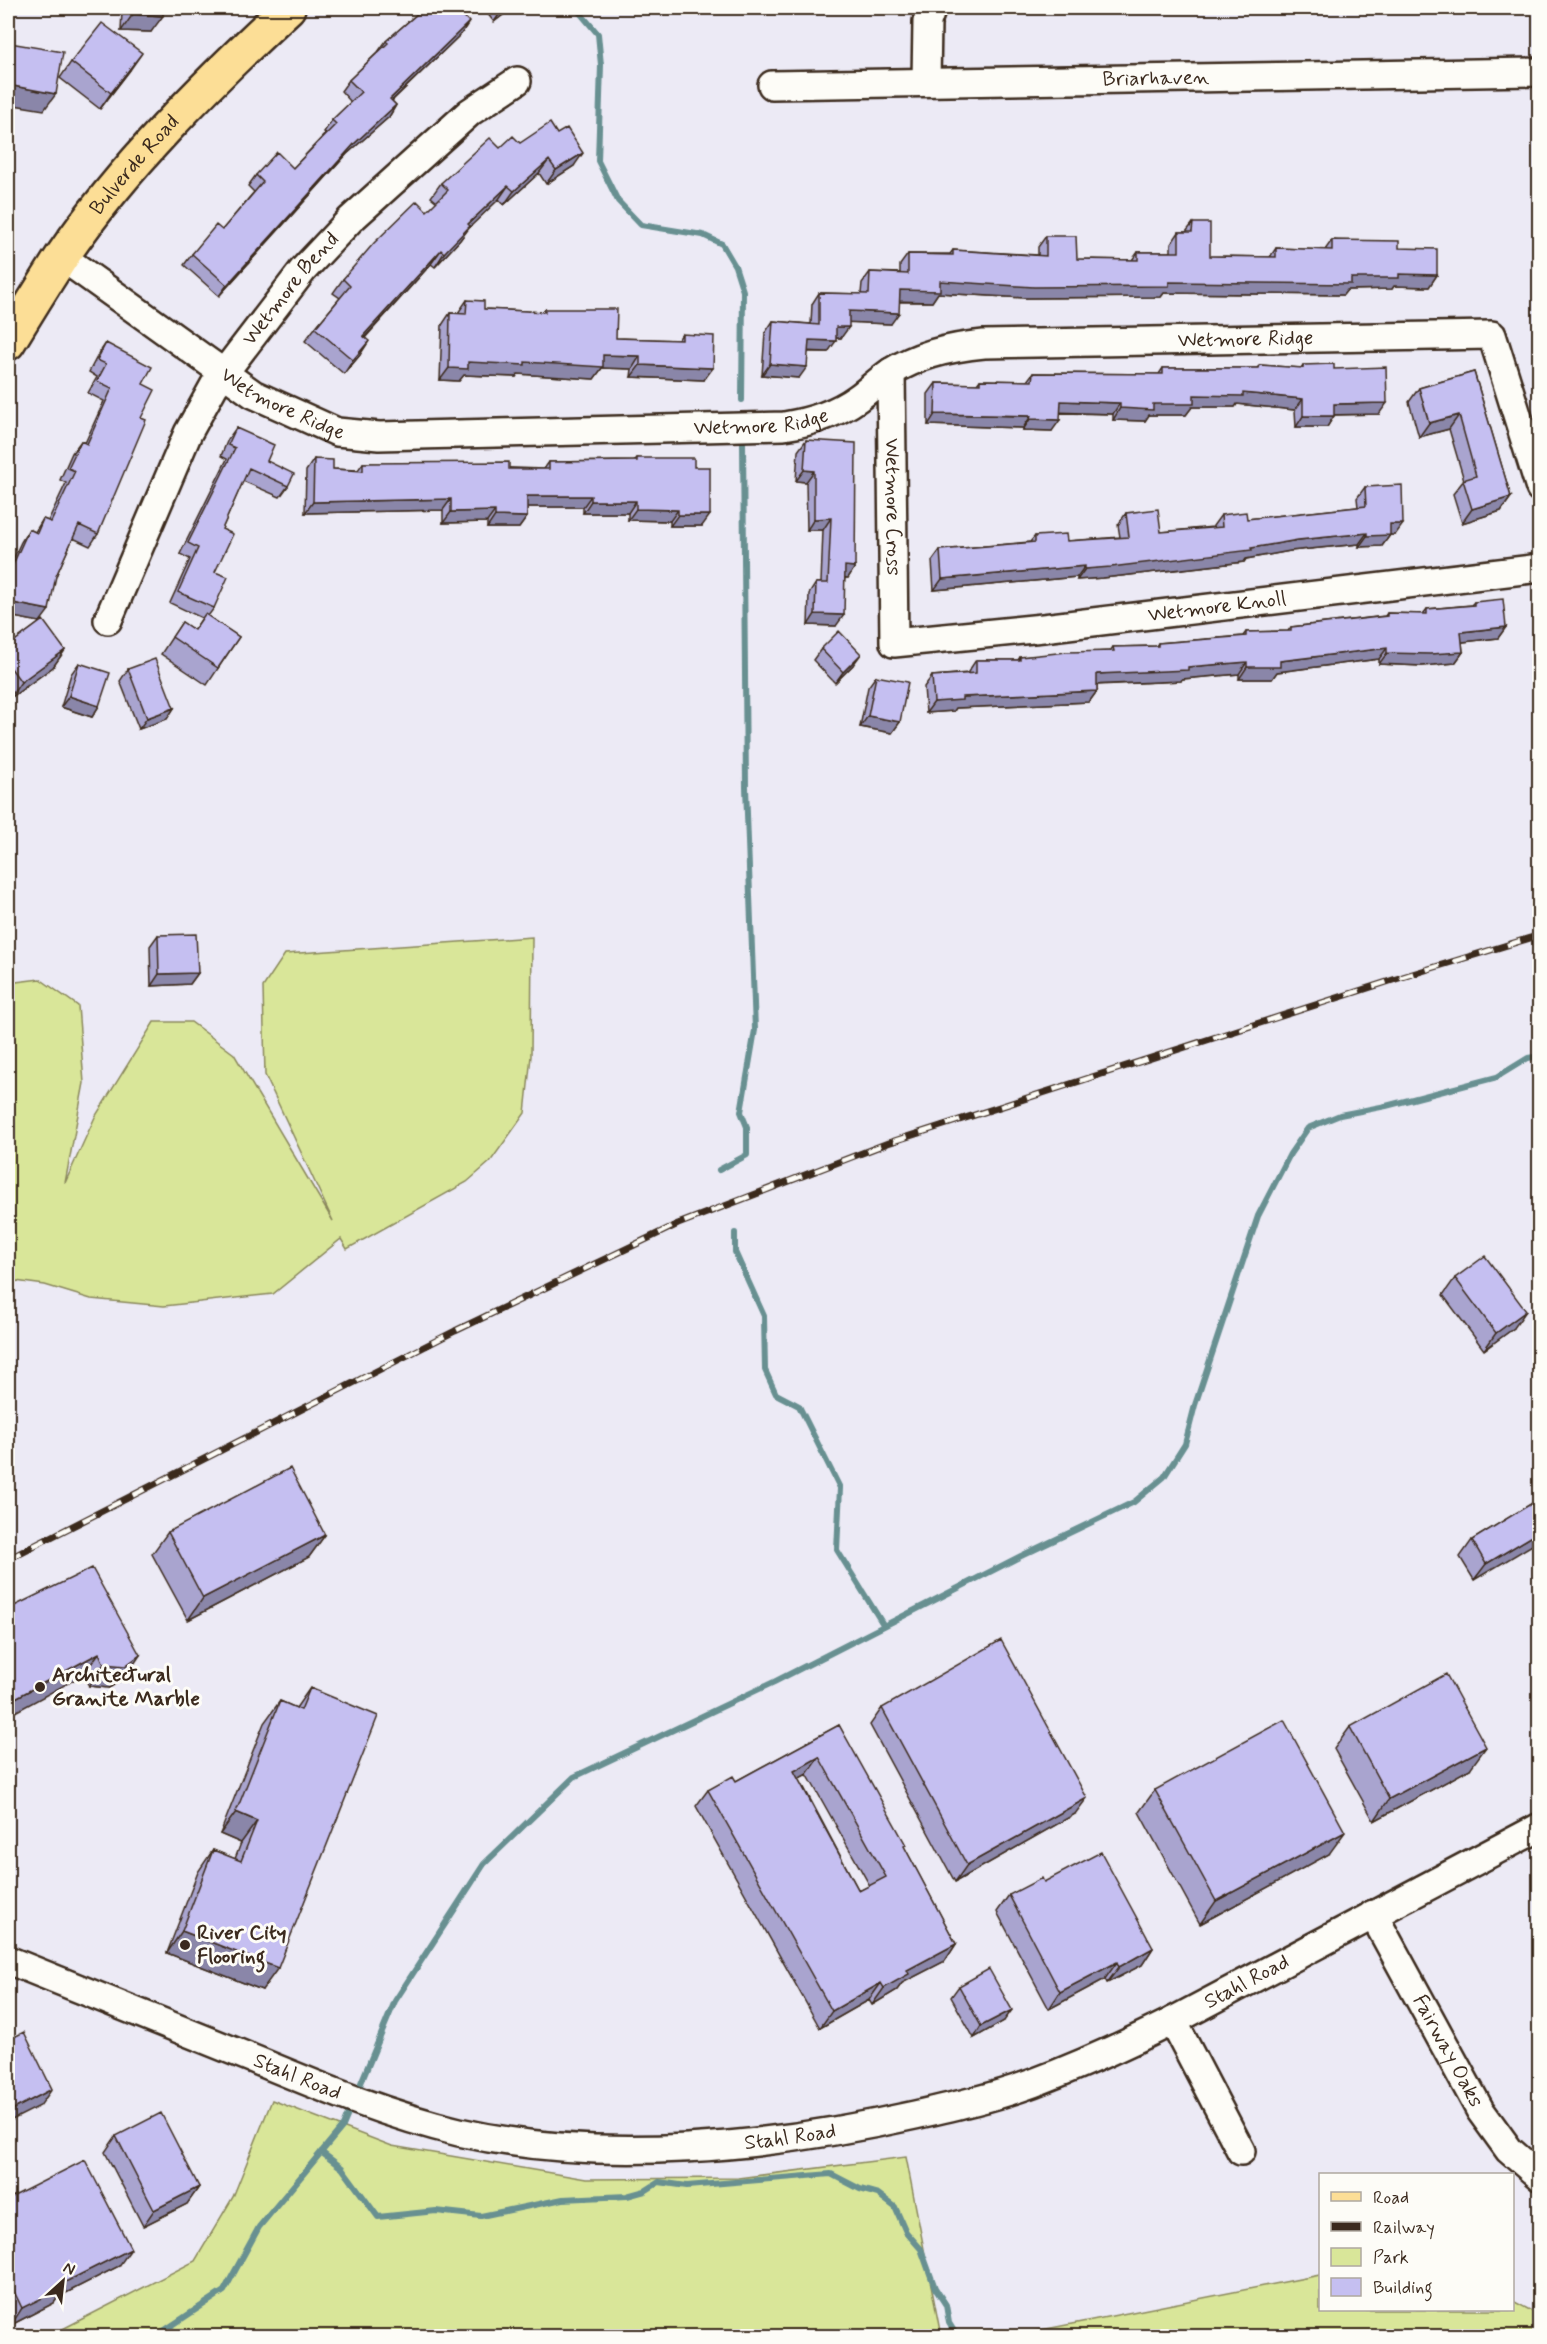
<svg xmlns="http://www.w3.org/2000/svg" width="1547" height="2344" viewBox="0 0 1547 2344" font-family="Mynerve,sans-serif">
<style>
.green{fill:#d9e699;stroke:#8a885c;stroke-width:1.5}
.lines{fill:none;stroke-linecap:round;stroke-linejoin:round}
.stream{stroke:#679091;stroke-width:6}
.minor-casing{stroke:#3b2a1e;stroke-width:32}
.major-casing{stroke:#3b2a1e;stroke-width:38}
.minor{stroke:#fdfcf7;stroke-width:27}
.major{stroke:#fcde96;stroke-width:33}
.rail-casing{stroke:#3b2a1e;stroke-width:7}
.rail{stroke:#fdfcf7;stroke-width:4.5;stroke-dasharray:14;stroke-linecap:butt}
.wall{fill:#a9a4cf;stroke:#3b2a1e;stroke-width:1.5;fill-rule:evenodd}
.shaded-wall{fill:#8a86a9;stroke:#3b2a1e;stroke-width:1.5}
.building{fill:#c5bff1;stroke:#3b2a1e;stroke-width:1.5;fill-rule:evenodd}
.poi-dot{fill:#3b2a1e;stroke:#fdfcf7;stroke-width:2}
.labels{text-anchor:middle;dominant-baseline:central;stroke-width:6;stroke-linejoin:round;paint-order:stroke}
.street-label{font-size:21px;fill:#3b2a1e;stroke:#fdfcf7}
.poi-label{font-size:21px;font-weight:bold;fill:#3b2a1e;stroke:#fdfcf7;text-anchor:start}
</style>
<rect width="100%" height="100%" fill="#eceaf5"/>
<filter id="ink" filterUnits="userSpaceOnUse"><feTurbulence type="fractalNoise" baseFrequency=".0167" numOctaves="2"/><feDisplacementMap in="SourceGraphic" scale="12" xChannelSelector="R" yChannelSelector="G"/><feConvolveMatrix kernelMatrix="1 2 1 2 8 2 1 2 1" color-interpolation-filters="sRGB"/></filter>
<g filter="url(#ink)">
<path class="green" d="M532,937l-1,119 -6,57 -35,49 -23,20 -120,67 -6,-10 -68,55 -109,12 -73,-7 -46,-14 -37,-5v-297l32,-4 38,27 6,77 -19,100 30,-66 59,-95h37l43,32 99,167 -68,-146 -2,-88 22,-33z
M272,2100l120,46 194,33 152,-1 168,-21 35,179h-892l146,-75 38,-64z
M1320,2275v35h192l1,-9 26,14v21h-528z"/>
<g class="lines">
<path class="stream" d="M576,8l22,26 3,31 -3,96 20,40 23,24 62,10 19,9 13,22 8,25 -1,109
M719,1170l28,-15v-28l-6,-15 14,-82 -9,-243 -3,-344
M735,1233v19l29,64 1,54 11,24 23,12 41,82 -3,62 47,76
M356,2095l39,-94 89,-137 90,-87 200,-95 247,-126 113,-54 30,-25 21,-33 10,-39 63,-189 32,-62 18,-26 32,-13 46,-9 111,-29 31,-19 12,-2
M321,2152l21,16 36,49 58,-6 45,5 82,-17 64,-3 18,-5 14,-9 28,4 144,-12 29,15 18,5 17,13 11,25 15,17 14,39 11,17 3,18 8,13
M156,2336l68,-45 35,-64 84,-101 8,-19"/>
<defs>
<g id="minor">
<path d="M926,81l1,-59 5,-14"/>
<path id="s1" d="M772,85l768,-13"/>
<path id="s2" d="M62,257l191,137 84,38 42,4 405,-10c27,-4 52,-12 74,-28 11,-8 21,-18 33,-26 27,-17 61,-25 93,-28l508,-9 48,153"/>
<path id="s3" d="M891,372l3,271 149,-15 497,-60"/>
<path id="s4" d="M108,620l80,-187 26,-47 89,-116 47,-50 120,-108 47,-31"/>
<path id="s5" d="M1373,1914l107,196 29,40 31,27"/>
<path id="s6" d="M8,1960c79,32 158,64 238,96 70,29 140,59 213,76 145,33 313,15 456,-17 40,-9 80,-18 118,-32 48,-18 94,-39 140,-62l367,-194"/>
<path d="M1173,2021l68,130"/>
</g>
<g id="major">
<path id="s7" d="M8,343c17,-28 35,-57 53,-85 61,-90 147,-176 227,-250"/>
</g>
</defs>
<use href="#minor" class="minor-casing"/>
<use href="#major" class="major-casing"/>
<use href="#minor" class="minor"/>
<use href="#major" class="major"/>
<defs>
<path id="rail" d="M8,1559l447,-228 223,-107 210,-81 508,-164 144,-44"/>
</defs>
<use href="#rail" class="rail-casing"/>
<use href="#rail" class="rail"/>
</g>
<path class="wall" d="M108,8h55l-12,24 -30,-1 1,-20 -14,-1z
M415,8h54l-7,6v19l-70,68 4,4 -7,12 -42,37 -128,142 -35,-31 8,-11 30,-24 32,-38 -6,-6 8,-11 37,-7 33,-35 -2,-1 8,-12 19,-18 -10,-11 8,-11 29,-28 8,-11 33,-29z
M483,8h29l-18,14z
M71,62l59,8 -30,39 -40,-31z
M520,143l54,23 -28,18 -7,-11 -35,32 -5,-6 -30,28 -9,13 -25,27 -4,-3 -66,74 -5,17 -16,19 -39,-33 10,-13 25,-30 -7,-5 10,-14 84,-68 10,-9 -6,-5 10,-14 59,-35z
M1193,223l17,33 60,1 6,-9 49,2 7,-10 67,8 38,27 -8,12 -35,-1 -2,3 -45,1 -4,5 -179,-2 -3,4 -135,1 -88,-5 -6,9h-33l-8,22 -42,-2 -8,16h-5l-8,14h-20l-9,26 -37,-3 3,-42 8,-12 38,3 1,-20 7,-11 42,1 1,-11 8,-11 30,1v-8l8,-11h42l3,-4 85,5v-8l8,-11 31,23 55,1 6,-8h33v-8l8,-12h7z
M467,300l17,9 59,3 2,-3 71,29 62,2 4,-6 22,46 -73,-3 1,-8 -30,-1 -8,11 -76,-5 -2,3 -52,-2 -5,6 -19,-1 2,-55 8,-12h8z
M106,343l37,41 -2,34 -43,116 -8,12 -17,-8 -17,38 -15,45 24,29 -12,17 -44,32 -1,-3v-50l32,-24 -32,-6v-46l13,-28 8,-13 6,3 8,-13 5,2 18,-38 -6,-3 12,-27 9,-12 4,2 19,-42 -16,-8 9,-16 -8,-5 9,-17z
M1260,365l41,3 2,-3 31,4 45,45 -45,1 -7,12h-31l-1,-17 -58,-6 -2,3h-43l-6,8h-37l-4,6 -32,-1v-6l-53,-1 -8,18 -29,-1v-2l-95,-3v-31l8,-11 41,1 3,-4 47,1 6,-8 126,1 4,-6h94z
M1474,372l37,125 -10,14 -39,12 -9,-29 11,-14 -15,-51 -30,8 -10,-35 10,-14z
M236,428l31,33 21,25 -8,11 -37,-16 -21,48 -7,43 -1,36 -6,8 31,21 -32,48 -46,-31 21,-32 12,8 8,-12 -32,-15 20,-44 -10,-5 47,-95 -6,-3 7,-17z
M806,440l49,127 -7,11h-3l-9,48 -28,-1 1,-31 7,-11h5l2,-53h-16l-1,-48 -10,-1 2,-30z
M637,458l57,9 8,59h-32v-5l-42,-1v-7h-45v-6h-56v10l-8,11h-32v-6l-44,1v-13l-138,3 1,-42 8,-12 19,10 25,1 5,-7 181,6 5,-7 85,-1z
M1365,487l30,48h-5l-8,11 -23,1v-3l-69,7 -44,8 -2,3 -141,16 -26,2v-3l-143,13 -2,-29 8,-11 90,-8 5,-6 32,5 53,-4 -2,-12 8,-12 35,19 52,-5v-1l8,-11 26,4 111,-12 -1,-9z
M1474,602l32,25 -8,11 -36,4 1,10 -8,11 -33,3 -43,-2v-5l-102,13 -5,7h-33v-5l-57,5 -1,2 -84,4v6l-8,11 -133,6 -2,3 -28,2 -2,-26 8,-11 36,-3v-1l8,-12h42l2,-3 90,-6 3,-4 43,-1 2,-3 85,-7 3,-4 42,-1 3,-4 94,-11 2,-3 36,1 4,-5 44,-4z
M821,649l32,16 -18,18 -22,-23z
M79,663l20,43 -7,11 -31,-10 10,-33z
M128,669l46,39 -7,11 -28,10 -19,-48z
M876,676l24,46 -8,11 -32,-6 8,-40z
M158,935l40,38 -8,11 -39,2 -1,-40z
M1455,1278l59,50 -30,22 -41,-55z
M1539,1499l-65,81 -14,-23 12,-17z
M168,1532l157,3 -16,22 -121,63 -36,-66z
M92,1568l33,110 -16,10 -20,-2 -6,-11z
M310,1688l-48,302 -95,-37 31,-81 15,-22 22,9 6,-16 -21,-9 44,-111 16,-22 16,7z
M882,1708l193,106 -120,68 -85,-157z
M839,1725l117,219 -11,17 -43,22 -5,7 -25,15 -3,-5 -49,28 -124,-222 12,-16 28,-9zM807,1774l63,112 -11,5 -60,-113z
M1350,1727l120,42 -96,52 -40,-72z
M1155,1790l174,64 -129,70 -61,-112z
M1009,1895l144,53 -11,17 -35,18 -2,-4 -56,30 -52,-97z
M959,1986l45,35 -30,17 -23,-41z
M116,2136l83,51 -12,17 -44,22 -38,-74z
M8,2199l111,67 -61,31 -4,6 -43,22 -3,-6z"/>
<path class="shaded-wall" d="M109,8h15l-2,3 -14,-1z
M464,8h5l-17,15 8,-11z
M506,8h6l-18,14 8,-12z
M133,14l30,2 -12,16 -30,-1z
M469,22l-7,11 -80,77 8,-11z
M142,53l-12,17 -30,39 11,-16z
M8,85l48,9 -12,16 -36,-6z
M396,105l-7,12 -42,37 -128,142 8,-11 128,-142z
M583,153l-9,13 -28,18 10,-14z
M549,160l-10,13 -35,32 10,-14z
M508,186l-9,13 -29,28 -10,13 -25,27 9,-14 24,-29z
M8,194h5l-5,8z
M441,250l-10,14 -78,86 10,-14z
M1399,274l38,1 -8,12 -35,-1 -2,3 -45,1 -4,5 -179,-2 -3,4 -135,1 -88,-5 -6,9 -40,-1 8,-11 40,-9 229,1 182,-4z
M849,311l50,2 -8,11 -50,-2z
M836,327h13l-8,11h-13z
M809,340l27,1 -8,11 -27,-1z
M369,341l-9,14 -16,19 9,-14z
M603,355l37,1 -8,13 -30,-1 -8,11 -76,-5 -2,3 -52,-2 -5,6 -19,-1 9,-12 19,-6h57z
M770,364l37,3 -8,11 -37,-3z
M640,365l73,3 -9,12 -73,-3z
M1243,393l60,6 -8,11 -58,-6 -2,3h-43l-6,8h-37l-4,6 -32,-1 7,-12 33,-4 41,-9z
M1061,401l59,2 -7,11 -60,-2z
M1387,403l-8,11 -53,1 8,-11z
M935,414l96,2 -8,12 -95,-3z
M1459,415l-10,14 -30,8 10,-14z
M1303,416h31l-7,11h-31z
M1030,419l30,1 -8,11 -29,-1z
M804,470l10,1 -8,11 -10,-1z
M527,496h64l-8,11h-64z
M1511,497l-10,14 -39,12 10,-14z
M451,499l-8,11 -138,3 8,-11z
M591,501h45l-8,12h-45z
M636,509l42,1 -8,11 -42,-1z
M495,511l-8,11 -44,1 8,-11z
M678,515h32l-8,11h-32z
M495,516l32,1 -8,11h-32z
M831,518l-8,12h-16l7,-11z
M1390,524h13l-8,11h-5l-8,11 -23,1 8,-11z
M1367,533l-8,11 -69,7 -44,8 -2,3 -141,16 -26,2 8,-11 166,-21 47,-8z
M845,566l10,1 -7,11 -10,-1z
M1085,566l-8,11 -143,13 8,-11z
M8,602l41,8 -9,12 -32,-6z
M815,614l29,1 -8,11 -28,-1z
M1506,627l-8,11 -44,5 7,-11z
M1387,648l-8,11 -102,13 -5,7h-33l8,-12 33,-6z
M65,650l-12,17 -44,32 12,-17z
M1463,652l-8,11 -33,3 -43,-2 8,-11z
M861,654l-8,11 -18,18 8,-11z
M1247,662l-8,12 -57,5 -1,2 -92,4 8,-11z
M1097,691l-8,11 -133,6 -2,3 -28,2 8,-11 28,-5z
M69,696l30,10 -7,11 -31,-10z
M174,708l-7,11 -28,10 8,-11z
M868,716l32,6 -8,11 -32,-6z
M198,973l-8,11 -39,2 8,-12z
M1526,1311l-12,17 -30,22 12,-17z
M1539,1532v9l-65,39 12,-16z
M325,1535l-16,22 -121,63 15,-22z
M99,1653l-16,22 -75,41v-14z
M140,1655l-15,23 -16,10 -20,-2 15,-22z
M1486,1747l-16,22 -96,52 15,-22z
M819,1757l-12,17 -24,13 11,-16z
M1087,1798l-12,16 -120,68 12,-17z
M236,1812l21,9 -16,22 -21,-9z
M1345,1832l-16,22 -129,70 16,-23z
M182,1931l96,37 -16,22 -95,-37z
M956,1944l-11,17 -43,22 -5,7 -25,15 12,-17 23,-18z
M1153,1948l-11,17 -35,18 12,-16z
M1117,1962l-12,17 -56,30 11,-17z
M881,1983l-12,17 -49,28 12,-17z
M1012,2010l-8,11 -30,17 7,-12z
M52,2089l-12,17 -32,16v-10z
M199,2187l-12,17 -44,22 11,-16z
M131,2249l-12,17 -61,31 -4,6 -43,22 11,-17 41,-25z"/>
<path class="building" d="M133,8h30v8l-30,-2z
M424,8h40l-4,4 9,10 -79,77 6,6 -41,38 -128,142 -35,-31 24,-29 6,5 41,-48 -7,-7 21,-23 16,16 43,-44 -4,-4 29,-28 -12,-12 39,-37 -2,-2z
M102,23l40,30 -31,40 -40,-31z
M10,43l53,9 -7,42 -48,-9v-27z
M550,123l7,11 10,-6 16,25 -27,17 -7,-10 -35,31 -6,-5 -40,38 2,2 -26,27 -3,-3 -78,86 6,5 -16,19 -38,-32 35,-42 -7,-7 31,-36 43,-42 10,10 21,-21 -7,-7 49,-45 10,10 13,-12 7,7z
M8,167h5v27h-5z
M1193,223h17v33l66,1v-9l56,2v-10l67,1v7l38,1v26l-38,-1v4h-48v6l-182,-2v4l-135,1 -94,-6v10l-40,-1 -1,23 -50,-2v16h-13v14l-27,-1 -2,27 -37,-3 3,-43 46,4v-32l50,1 1,-22 38,2v-20l45,1v-5l93,6v-20h30l1,23 61,1v-8h41v-20h13z
M467,300l17,1v8l61,3v-3h72l-1,29 66,2v-6l32,2 -1,32 -73,-3v-9l-37,-1v12l-78,-5v3l-57,-3v7l-19,-1 1,-55 16,1z
M106,343l46,24 -9,17 12,6 -14,28 5,2 -48,114 -19,-9 -23,51 -7,34 -41,-8v-16l2,-15 19,-42 8,4 6,-14 8,3 24,-51 -7,-3 13,-27 6,3 25,-56 -15,-7 9,-17 -9,-4z
M1334,364v5l52,-2 1,36 -53,1v12h-31v-17l-60,-6v3l-49,-1v9h-41v6l-33,-2v-5l-59,-2 -1,19 -30,-1 1,-3 -96,-2 1,-31 44,1v-4l52,1 1,-8 130,1v-6h96l1,-3 43,3v-3z
M1474,372l37,125 -39,12 -9,-29 13,-4 -17,-61 -30,8 -10,-35z
M236,428l38,17 -7,16 27,13 -6,12 -39,-18 -27,61 11,5 -18,38 13,5 -14,31 -36,-16 20,-44 -10,-5 47,-95 -7,-3z
M806,440l50,3 -1,124 -10,-1 -1,49 -29,-1 1,-31h12l3,-65 -17,1v-48l-10,-1z
M637,458h57v9h16v48h-32v-5l-42,-1v-8h-45v-5h-64v21l-32,-1v-5l-44,1v-13l-138,3 1,-43 19,1v9l30,2v-8l146,-1v7h40v-7l88,-1z
M1402,485l1,39h-13v11l-23,1v-3l-69,7 -47,8 1,2 -141,17 -26,2v-3l-143,13 -2,-29 95,-8v-6l31,-2 1,7 62,-4 -3,-24 32,-4 3,23 61,-5 -1,-12 25,-3 1,7 119,-13 -1,-19z
M1503,599l3,28 -45,5 2,20 -33,2 -43,-1v-5l-107,13v6h-33v-5l-59,5v3l-91,4v17l-135,6v3l-28,2 -2,-26 44,-3v-13h44v-3l47,-5 47,-1 -1,-4 45,-1v-3l88,-7v-4l45,-1v-4l96,-11v-3l40,1v-5l47,-4v-3z
M205,614l34,23 -21,31 -46,-31 10,-15 12,8z
M43,620l22,30 -44,32 -13,-18v-18z
M839,631l22,23 -18,18 -22,-23z
M155,659l19,49 -27,10 -19,-49z
M79,663l31,10 -11,33 -30,-10z
M876,676l32,6 -8,40 -32,-6z
M196,934l2,39 -39,1 -1,-39z
M1485,1256l41,55 -30,22 -41,-55z
M290,1468l35,67 -122,63 -35,-66z
M1539,1499v33l-53,32 -14,-24z
M92,1568l48,87 -15,11 -21,-2 -5,-11 -91,49v-93z
M1001,1640l86,158 -120,67 -85,-157z
M1446,1674l40,73 -97,52 -39,-72z
M310,1688l68,28 -100,252 -96,-37 31,-81 28,11 16,-40 -21,-9 44,-111 21,9z
M1284,1720l61,112 -129,69 -61,-111z
M839,1725l67,120 -2,1 52,98 -49,26 2,4 -25,14 -3,-5 -49,28 -124,-221 25,-14 3,5zM819,1757l67,120 -27,14 -65,-120z
M1101,1852l52,96 -34,19 -2,-5 -57,30 -51,-97 33,-17 2,4z
M989,1969l23,41 -31,16 -22,-40z
M24,2032l28,57 -44,23v-72z
M161,2113l38,74 -45,23 -38,-74z
M85,2160l46,89 -68,34 2,4 -43,21 -14,-29v-80z"/>
</g>
<g class="poi-dot">
<circle cx="40" cy="1687" r="6"/>
<circle cx="185" cy="1945" r="6"/>
</g>
<g class="labels">
<g class="street-label">
<text stroke="none"><textPath href="#s1" startOffset="384">Briarhaven</textPath></text>
<text stroke="none"><textPath href="#s7" startOffset="219">Bulverde Road</textPath></text>
<text stroke="none"><textPath href="#s4" startOffset="381">Wetmore Bend</textPath></text>
<text stroke="none"><textPath href="#s2" startOffset="1256">Wetmore Ridge</textPath></text>
<text stroke="none"><textPath href="#s2" startOffset="266">Wetmore Ridge</textPath></text>
<text stroke="none"><textPath href="#s2" startOffset="752">Wetmore Ridge</textPath></text>
<text stroke="none"><textPath href="#s3" startOffset="135">Wetmore Cross</textPath></text>
<text stroke="none"><textPath href="#s3" startOffset="596">Wetmore Knoll</textPath></text>
<text stroke="none"><textPath href="#s6" startOffset="1302">Stahl Road</textPath></text>
<text stroke="none"><textPath href="#s5" startOffset="156">Fairway Oaks</textPath></text>
<text stroke="none"><textPath href="#s6" startOffset="312">Stahl Road</textPath></text>
<text stroke="none"><textPath href="#s6" startOffset="816">Stahl Road</textPath></text>
</g>
<g class="poi-label">
<text x="52" y="1675">Architectural<tspan x="52" dy="24">Granite Marble</tspan></text>
<text x="197" y="1933">River City<tspan x="197" dy="24">Flooring</tspan></text>
</g>
</g>
<rect width="1547" height="2344" fill="none" stroke="#fdfcf7" stroke-width="30"/>
<rect x="15" y="15" width="1517" height="2314" fill="none" stroke="#3b2a1e" stroke-width="2" filter="url(#ink)"/>
<rect x="1319" y="2173" width="195" height="138" fill="#fdfcf7" stroke="#afa8a0" stroke-width="1.5"/>
<rect x="1331" y="2192" width="30" height="9" fill="#fcde96" stroke="#afa8a0" stroke-width="1.5"/>
<text x="1373" y="2203" font-size="18" fill="#3b2a1e">Road</text>
<rect x="1331" y="2222" width="30" height="9" fill="#3b2a1e" stroke="#afa8a0" stroke-width="1.5"/>
<text x="1373" y="2233" font-size="18" fill="#3b2a1e">Railway</text>
<rect x="1331" y="2248" width="30" height="18" fill="#d9e699" stroke="#afa8a0" stroke-width="1.5"/>
<text x="1373" y="2263" font-size="18" fill="#3b2a1e">Park</text>
<rect x="1331" y="2278" width="30" height="18" fill="#c5bff1" stroke="#afa8a0" stroke-width="1.5"/>
<text x="1373" y="2293" font-size="18" fill="#3b2a1e">Building</text>
<g transform="translate(63 2281) rotate(27)" stroke="#fdfcf7" stroke-width="4.5" paint-order="stroke">
<path d="M0-4.5L10 22L0 15L-10 22Z" fill="#3b2a1e"/>
<text y="-9" font-size="16" font-weight="bold" text-anchor="middle" fill="#3b2a1e">N</text>
</g>
</svg>
